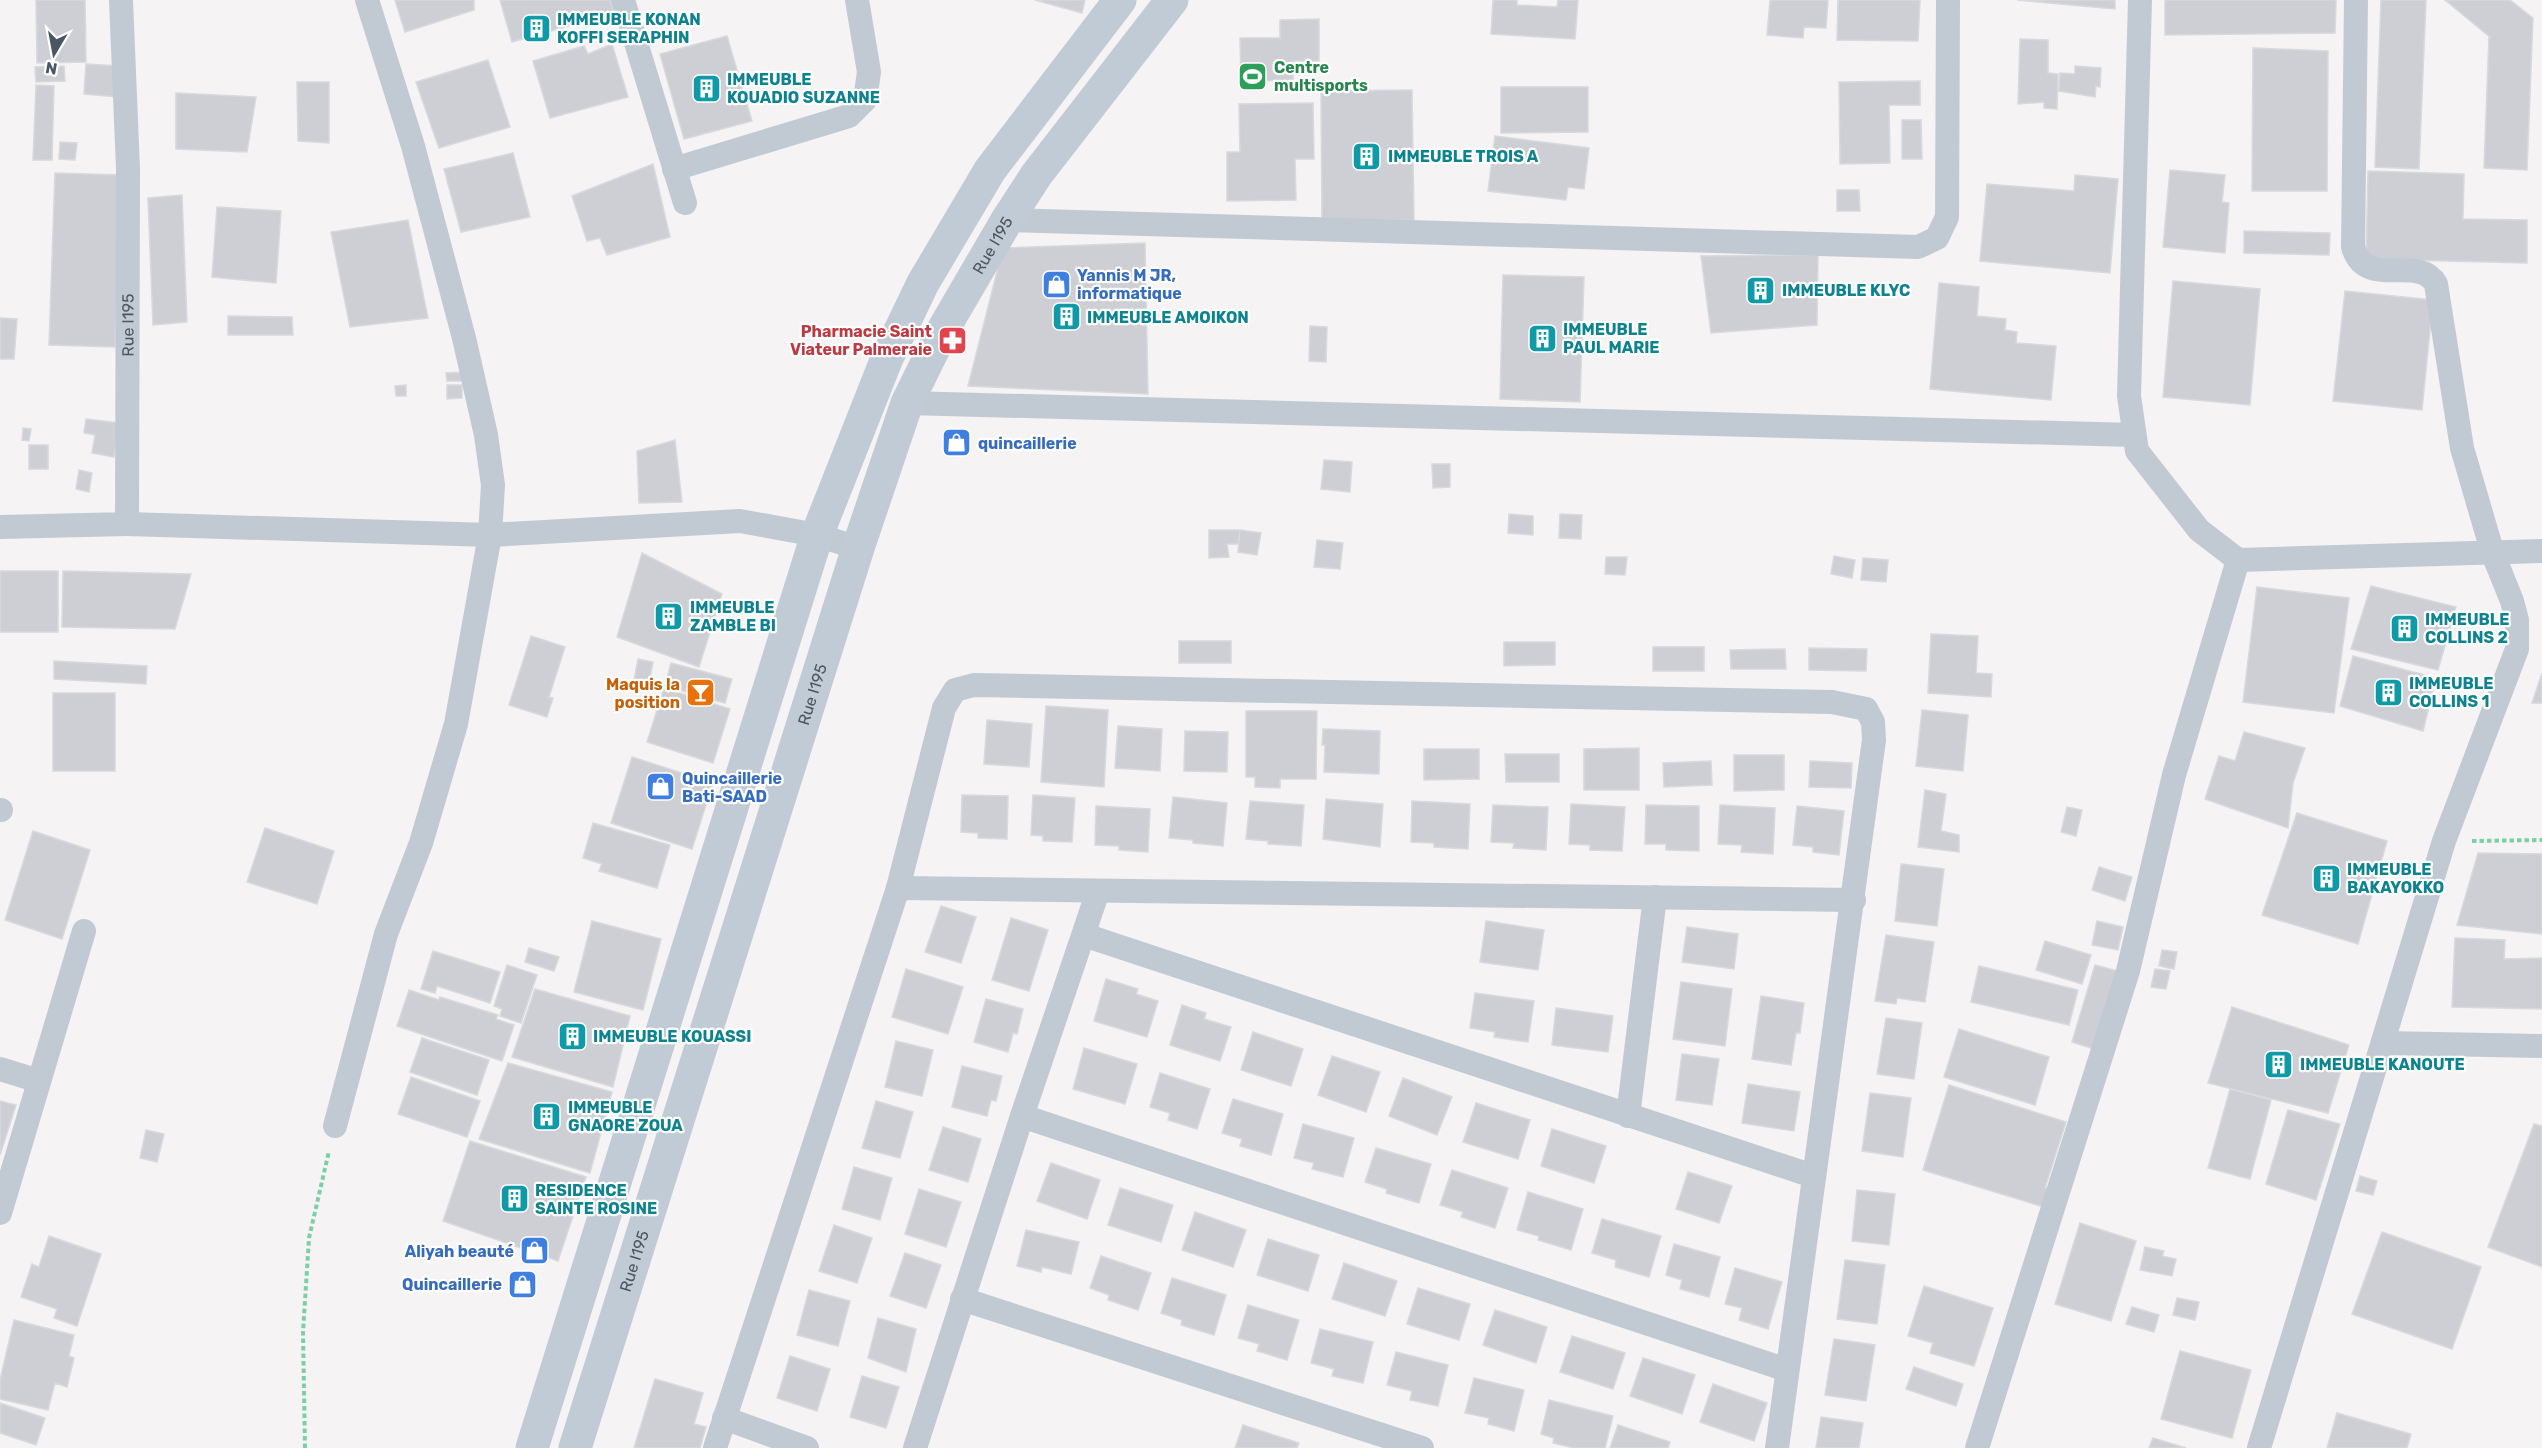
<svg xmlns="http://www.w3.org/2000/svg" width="2542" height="1448" viewBox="0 0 2542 1448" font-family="Rubik,sans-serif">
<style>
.building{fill:#cdcfd5;stroke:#d7d9de;stroke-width:1.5}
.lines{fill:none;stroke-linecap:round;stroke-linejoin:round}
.path{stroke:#7ad0a6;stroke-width:4;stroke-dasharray:4.5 3;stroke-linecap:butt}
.street{stroke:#c1cad2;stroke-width:24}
.secondary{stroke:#c1cbd6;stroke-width:33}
.labels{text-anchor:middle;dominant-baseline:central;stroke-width:4.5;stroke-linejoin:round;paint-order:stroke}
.culture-label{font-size:16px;font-weight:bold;fill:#0d838f;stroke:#fff;text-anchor:start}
.leisure-label{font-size:16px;font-weight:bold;fill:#27864d;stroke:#fff;text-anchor:start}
.street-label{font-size:16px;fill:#4a5661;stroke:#fff}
.shop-label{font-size:16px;font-weight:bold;fill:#366cbe;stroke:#fff;text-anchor:start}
.health-label{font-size:16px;font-weight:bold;fill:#be3a42;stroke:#fff;text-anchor:end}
.food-label{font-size:16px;font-weight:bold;fill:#c56008;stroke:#fff;text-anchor:end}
</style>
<rect width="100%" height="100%" fill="#f5f3f3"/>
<path class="building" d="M36,0h49l1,62 -49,1z
M395,0h79v10l-69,22z
M500,0h110l4,13 -102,29z
M1035,0h50l-3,13z
M1493,0h24v5l40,2 1,-7h20l-3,39 -84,-5z
M1770,0h58l-2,28 -22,-1 -1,11 -36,-3z
M1838,0h82l-2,41 -81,-1z
M2017,0h98v9z
M2165,0h171l-1,33 -170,2z
M2381,0h45l-7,169 -44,-2z
M2445,0h65l23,18 -6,152 -43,-2 5,-131 2,1z
M1319,19v42h-26v19l-52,1 -1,-43h40v-18z
M727,36l25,85 -68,18 -24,-85z
M2020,39l28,1v33l10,1 -1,35 -13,-1v-6l-26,2z
M612,44l16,53 -78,21 -17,-57 51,-15 4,8z
M2253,48l75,3 -1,140h-75z
M488,60l22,67 -71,21 -23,-66z
M86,64l34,2 -2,31 -34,-3z
M64,66l1,15 -29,1 -1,-15z
M2075,66l26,2 -1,19 -4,-1 -1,11 -36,-6 1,-18 15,1z
M1920,81v24h-31l1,58 -50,1 -1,-82z
M297,82h32v61l-31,-2z
M36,85l18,1 -2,74h-19z
M1501,87h87v45l-87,1z
M1412,90l2,130 -92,1 -1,-130z
M176,93l80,4 -9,55 -71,-3z
M1313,103l1,56h-19l1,41 -69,1v-49h13l-1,-48z
M1902,120h19l1,39h-20z
M1495,136l94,12 -5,41 -16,-2 -2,13 -78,-9z
M60,142l17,1 -2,17 -16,-1z
M513,153l17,64 -69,15 -17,-63z
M653,164l17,73 -63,18 -7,-17 -13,3 -15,-45z
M2170,170l55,5 -3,27 7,1 -4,50 -62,-6z
M2368,171l96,3 -1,45 64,1v43l-161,-4z
M55,173l66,2 -6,172 -66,-2z
M2075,175l43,4 -8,94 -130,-12 7,-77 87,7z
M1837,190h22l1,21h-23z
M182,195l5,127 -34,3 -5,-127z
M217,207l64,4 -5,72 -64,-6z
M408,220l20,98 -78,9 -19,-95z
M2244,231l86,2 -1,22 -85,-2z
M1145,243l3,151 -180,-8 35,-138z
M1818,255l-1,70 -106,8 -10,-77z
M1503,275l81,2 -4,125 -80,-3z
M2173,281l87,8 -10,116 -87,-8z
M1939,283l40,4 -2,29 29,3 -1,11 12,2 -1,11 40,3 -5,54 -121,-11z
M2345,291l88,9 -11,110 -89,-9z
M228,316l64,1 1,18h-65z
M0,318l17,1 -3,40h-14z
M1310,326l17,1 -1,35 -17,-1z
M466,372v9h-19l-1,-8z
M406,385v11h-10l-1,-10z
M447,385h15v13l-15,1z
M86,419l33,4 -5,34 -22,-4 3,-18 -11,-2z
M23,428l8,1 -2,12 -7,-1z
M675,440l7,62 -43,1 -2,-52z
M29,445h19v24h-19z
M1324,460l28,2 -2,30 -29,-3z
M1432,464h18v23l-17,1z
M79,470l13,3 -3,19 -13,-3z
M1509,514l24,2v19l-25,-2z
M1560,514l22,1 -1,24 -22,-1z
M1209,530h31l-2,14h-11l2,13 -20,1z
M1240,530l21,3 -4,22 -19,-3z
M1317,540l26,3 -3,26 -26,-2z
M642,553l80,41 -23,73 -82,-30z
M1834,556l21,4 -3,18 -21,-4z
M1606,557h21l-2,18 -20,-1z
M1863,558l25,2 -2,22 -25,-2z
M0,571h58v61h-58z
M63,571l128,3 -16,55 -113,-2z
M2371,586l85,21 -18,63 -87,-21z
M2257,587l92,11 -15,115 -91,-11z
M1931,634l47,2 -2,37 16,1 -1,23 -63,-4z
M531,636l34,11 -16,50 4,1 -6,19 -38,-12z
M1179,641h52v22h-52z
M1504,642h51v23l-51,1z
M1653,647h51v24h-51z
M1809,648l58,1 -1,22 -57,-1z
M1785,649l1,20h-55l-1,-19z
M2353,656l83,22 -13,53 -83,-25z
M638,659l15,3 -5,27 -15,-3z
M54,661l93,5 -1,18 -92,-5z
M671,663l61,16 -7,24 -60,-17z
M2542,673v30h-10z
M664,688l66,21 -17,54 -66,-21z
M53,693h62v78h-62z
M1046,706l62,4 -4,77 -63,-5z
M1922,710l46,5 -5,56 -47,-5z
M1246,711h71l-1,68h-36v9l-25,-1v-10h-9z
M987,720l45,4 -3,43 -45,-3z
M1118,726l44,3 -2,42 -45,-3z
M1323,729l57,2 -1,43 -55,-2 1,-27h-3z
M1185,731l43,1 -1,40 -43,-1z
M2244,732l61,16 -12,35 -5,45 -83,-29 14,-43 16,5z
M1639,748v42h-55v-41z
M1424,749h55v30l-55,1z
M1505,754h54v28h-53z
M1734,755h50v35l-50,1z
M632,757l81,26 -21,66 -81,-26z
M1711,761l1,24 -48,2 -1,-24z
M1810,761l42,2 -1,25 -42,-1z
M1925,790l21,4 -5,37 18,4v17l-41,-5z
M962,795l46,1 -1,43 -29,-1v-5l-17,-1z
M1033,795l42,3 -3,44 -29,-1v-5l-12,-1z
M1173,797l54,6 -4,43 -30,-3v-3l-24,-2z
M1326,799l57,5 -3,43 -57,-8z
M1250,801l54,4 -3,41 -33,-2v-3l-22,-2z
M1412,801l58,3 -2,45 -34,-2v-4l-23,-1z
M1571,804l54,3 -3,44 -32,-1v-5l-21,-1z
M1493,805l55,2 -2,43 -33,-2 1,-5 -23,-1z
M1646,805l53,1v45l-33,-1v-6h-21z
M1720,805l55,3 -2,46 -32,-2 1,-7 -24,-1z
M1096,806l54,3 -2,43 -29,-2v-4l-24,-1z
M1797,806l47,5 -5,44 -26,-3v-5l-20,-2z
M2067,807l15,3 -6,26 -15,-4z
M2297,813l90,28 -29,103 -96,-29z
M593,823l77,22 -13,43 -58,-17 3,-7 -19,-6z
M265,828l69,23 -17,53 -70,-22z
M33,831l57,19 -28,89 -57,-19z
M2478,853l64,1v80l-85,-9z
M1901,864l43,5 -7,57 -42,-5z
M2099,867l33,10 -7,24 -33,-11z
M941,906l35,11 -15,46 -36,-11z
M1011,918l37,12 -19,61 -37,-11z
M592,921l69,18 -18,71 -69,-18z
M1486,921l58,9 -6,40 -58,-8z
M2097,921l26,6 -5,23 -26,-5z
M1687,927l51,7 -4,35 -52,-7z
M1886,935l48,7 -9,60 -28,-4 -1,6 -21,-3z
M2455,938l50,2 -1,19 38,-1v51l-90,-2z
M2045,941l46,14 -9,29 -46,-14z
M529,948l30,9 -5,14 -29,-9z
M2162,950l15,2 -3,17 -15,-3z
M433,951l67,21 -10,31 -53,-17 -2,7 -14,-4z
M507,965l30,10 -16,48 -21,-7 2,-7 -8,-3z
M2095,965l26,7 -24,78 -25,-8z
M1979,966l99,24 -9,35 -98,-23z
M906,969l57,18 -15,47 -56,-17z
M2155,969l15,2 -4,18 -15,-2z
M1106,979l32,10 -2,5 22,7 -11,36 -53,-16z
M1681,982l51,7 -7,57 -52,-7z
M535,989l95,27 -17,71 -101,-30z
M409,990l30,10 1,-3 58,18 -2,4 18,6 -12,36 -105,-35z
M1475,993l59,8 -6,41 -34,-5 1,-5 -25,-4z
M1761,996l43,7 -4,30h-4l-5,32 -39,-6z
M986,999l37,10 -6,25 -4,-1 -5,19 -34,-10z
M1182,1005l24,8 -2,6 27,8 -11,34 -50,-16z
M2232,1007l117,38 -21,68 -120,-30z
M1556,1008l57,8 -5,36 -56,-7z
M1886,1018l36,5 -8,56 -37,-5z
M1959,1029l90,28 -14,48 -91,-28z
M1253,1032l50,17 -12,37 -50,-16z
M422,1038l67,22 -12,35 -67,-23z
M896,1041l37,9 -11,46 -37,-9z
M1084,1048l53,16 -12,40 -52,-15z
M1682,1054l37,5 -7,46 -36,-5z
M1332,1056l48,16 -14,40 -48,-17z
M508,1063l104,29 -22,81 -111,-34z
M962,1066l40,10 -6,25 -5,-1 -4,16 -35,-9z
M1160,1073l50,16 -13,40 -29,-9 2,-7 -20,-6z
M411,1077l69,24 -13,36 -69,-23z
M1403,1078l49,19 -15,38 -48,-19z
M1748,1084l52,8 -6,39 -52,-8z
M1949,1085l117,37 -21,66 8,2 -6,18 -124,-38z
M2230,1089l41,11 -21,79 -42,-11z
M1870,1093l41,5 -8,59 -41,-6z
M1233,1099l50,15 -12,41 -31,-9 2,-7 -20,-6z
M0,1101l16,4 -16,50z
M876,1101l37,11 -13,46 -38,-10z
M1476,1103l54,17 -12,39 -55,-17z
M2288,1110l52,14 -24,76 -50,-16z
M1303,1124l51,14 -11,39 -31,-8 2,-6 -20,-5z
M2534,1124l8,2v141l-54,-20z
M943,1127l38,12 -13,43 -39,-12z
M1552,1129l54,17 -12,37 -53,-17z
M146,1130l18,4 -7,28 -17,-4z
M470,1141l116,36 -28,84 -115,-40z
M1376,1148l55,16 -12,39 -33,-10 1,-4 -22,-7z
M1051,1163l49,17 -13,39 -50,-18z
M854,1167l38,11 -12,42 -38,-11z
M1452,1170l56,18 -13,40 -34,-11 2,-5 -23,-7z
M1688,1172l44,14 -13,37 -43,-14z
M2360,1176l17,5 -4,14 -17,-4z
M1120,1188l53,17 -12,37 -53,-17z
M919,1189l42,13 -15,45 -41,-13z
M1857,1190l38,4 -6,51 -37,-4z
M1528,1192l55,17 -12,41 -33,-10 1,-4 -22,-6z
M1195,1212l51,18 -13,37 -51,-17z
M1602,1219l59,17 -12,41 -34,-10 1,-7 -24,-7z
M2080,1223l56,18 -25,80 -56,-17z
M834,1225l38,13 -15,45 -38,-12z
M1026,1230l53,12 -8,32 -29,-7 -1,5 -24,-6z
M2382,1232l99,35 -29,82 -100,-35z
M49,1236l52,18 -24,72 -23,-8 3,-9 -36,-12 11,-33 7,3z
M1268,1239l51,16 -11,36 -51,-16z
M1674,1244l46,13 -11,40 -29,-8 2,-9 -16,-5z
M2145,1247l19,4 -2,5 14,3 -4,17 -32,-6z
M905,1253l36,12 -15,43 -36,-12z
M1101,1256l50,17 -13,37 -30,-10 1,-5 -19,-7z
M1845,1260l40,5 -8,59 -40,-5z
M1344,1263l53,18 -12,35 -53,-17z
M1735,1268l47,14 -14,47 -29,-9 3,-12 -17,-4z
M1172,1278l54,17 -12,40 -33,-10 1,-5 -21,-7z
M1924,1286l69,22 -19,58 -44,-13 3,-10 -25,-7z
M1418,1288l52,16 -11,36 -52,-16z
M809,1290l41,11 -12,45 -41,-11z
M2177,1298l22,4 -4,18 -22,-5z
M1248,1305l51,15 -12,40 -30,-9 2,-7 -21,-6z
M2132,1307l27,8 -5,17 -28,-8z
M1495,1310l52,17 -11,36 -53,-18z
M878,1318l38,11 -10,43 -38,-14z
M14,1320l60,15 -5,21 5,2 -7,29 -12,-4 -7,27 -48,-11v-19z
M1320,1329l53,13 -10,41 -31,-7 2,-7 -23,-6z
M1572,1336l53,17 -12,36 -53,-17z
M1834,1339l41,6 -9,56 -41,-6z
M2180,1351l71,19 -19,68 -71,-19z
M1396,1352l52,13 -10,41 -28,-6 2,-9 -25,-6z
M790,1356l40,13 -13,42 -40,-13z
M1643,1358l52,17 -13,39 -52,-18z
M1914,1367l49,17 -7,22 -50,-17z
M862,1376l37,11 -13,41 -36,-11z
M1474,1378l50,12 -10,41 -26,-7 1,-6 -24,-5z
M655,1379l48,14 -9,31 12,3 -6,21h-66z
M1713,1384l54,19 -13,38 -54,-19z
M1549,1400l64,16 -8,32h-31l-21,-5 1,-5 -13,-4z
M0,1403l45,15 -9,27 -36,-12z
M2337,1413l74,21 -4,14h-80z
M1821,1417l42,6 -4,25h-43z
M1243,1425l56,18 -2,5h-62z
M1618,1425l52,17 -2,6h-58z
M2153,1438l33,10h-37z"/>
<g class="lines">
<path class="path" d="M2472,841l70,-1
M305,1448l-2,-116 6,-94 20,-87"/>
<g class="street">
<path d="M623,0l62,203"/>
<path d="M2140,0l-11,396 8,55 62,79 39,30 304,-9"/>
<path d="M674,169l175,-53 16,-16 4,-28 -12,-72"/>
<path d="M1007,220l911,27 19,-9 10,-21 1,-217"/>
<path d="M907,403l1227,32"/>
<path d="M127,524l363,11 250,-14 77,14 41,13"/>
<path id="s1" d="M0,527l127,-3 1,-355 -7,-169"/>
<path d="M0,810h1"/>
<path d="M898,888l956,12"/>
<path d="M1084,935l729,241"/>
<path d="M2383,1043l159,3"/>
<path d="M0,1069l39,12"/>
<path d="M1022,1116l765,254"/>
<path d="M1628,1116l27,-219"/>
<path d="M335,1126l51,-192 35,-91 35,-119 34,-189 3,-50 -7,-50 -22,-97 -51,-192 -46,-146"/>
<path d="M0,1213l84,-282"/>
<path d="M962,1299l460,149"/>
<path d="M724,1418l83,30"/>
<path d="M715,1448l183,-560 46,-180 11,-18 19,-5 858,17 34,7 7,13 1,18 -97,708"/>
<path d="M915,1448l107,-332 76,-225"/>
<path d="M1977,1448l151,-477 46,-196 64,-215"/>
<path d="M2259,1448l185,-607 73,-192v-29l-5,-19 -19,-47 -31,-106 -26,-164c-18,-31 -70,7 -83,-37l3,-247"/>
</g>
<g class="secondary">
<path d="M532,1448l285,-913 70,-177 36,-75 67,-113 130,-170"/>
<path id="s2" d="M575,1448l283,-900 49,-145 37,-75 63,-108 30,-46 135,-174"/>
</g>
</g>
<defs>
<symbol id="building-square" viewBox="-11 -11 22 22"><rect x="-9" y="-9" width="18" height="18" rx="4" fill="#0f9aa8" stroke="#fff"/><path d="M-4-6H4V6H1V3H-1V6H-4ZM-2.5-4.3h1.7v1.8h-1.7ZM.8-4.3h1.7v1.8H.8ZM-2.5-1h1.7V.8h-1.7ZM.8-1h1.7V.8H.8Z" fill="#fff"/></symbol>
<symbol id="stadium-square" viewBox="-11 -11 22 22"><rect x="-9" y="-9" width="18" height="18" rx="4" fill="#2e9e5b" stroke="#fff"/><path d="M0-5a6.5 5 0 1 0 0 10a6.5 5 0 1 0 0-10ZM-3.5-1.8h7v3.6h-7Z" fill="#fff"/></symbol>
<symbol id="shop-square" viewBox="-11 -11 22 22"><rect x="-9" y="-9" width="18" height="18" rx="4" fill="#3f7fe0" stroke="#fff"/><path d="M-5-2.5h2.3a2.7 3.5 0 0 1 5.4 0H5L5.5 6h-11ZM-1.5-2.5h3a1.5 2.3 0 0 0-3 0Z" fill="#fff"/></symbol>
<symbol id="pharmacy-square" viewBox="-11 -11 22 22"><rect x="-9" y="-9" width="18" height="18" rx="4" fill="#e0444e" stroke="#fff"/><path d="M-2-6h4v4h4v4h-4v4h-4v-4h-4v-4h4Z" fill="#fff"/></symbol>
<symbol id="bar-square" viewBox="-11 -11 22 22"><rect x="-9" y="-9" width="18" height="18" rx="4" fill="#e8710a" stroke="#fff"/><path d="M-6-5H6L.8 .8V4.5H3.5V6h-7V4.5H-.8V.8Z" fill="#fff"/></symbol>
</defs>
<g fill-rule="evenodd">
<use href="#building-square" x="520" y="12" width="33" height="33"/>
<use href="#stadium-square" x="1236" y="60" width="33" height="33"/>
<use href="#building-square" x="690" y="72" width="33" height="33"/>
<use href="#building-square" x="1350" y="140" width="33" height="33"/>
<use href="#shop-square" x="1040" y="268" width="33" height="33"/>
<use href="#building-square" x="1744" y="274" width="33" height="33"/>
<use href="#building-square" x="1050" y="300" width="33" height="33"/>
<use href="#building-square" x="1526" y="322" width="33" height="33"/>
<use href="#pharmacy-square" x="936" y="324" width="33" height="33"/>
<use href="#shop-square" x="940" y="426" width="33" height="33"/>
<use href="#building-square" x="652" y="600" width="33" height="33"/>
<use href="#building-square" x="2388" y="612" width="33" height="33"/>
<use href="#building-square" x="2372" y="676" width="33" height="33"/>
<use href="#bar-square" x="684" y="676" width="33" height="33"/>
<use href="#shop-square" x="644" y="770" width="33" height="33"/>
<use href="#building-square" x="2310" y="862" width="33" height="33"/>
<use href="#building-square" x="556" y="1020" width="33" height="33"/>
<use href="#building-square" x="2262" y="1048" width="33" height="33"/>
<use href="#building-square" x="530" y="1100" width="33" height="33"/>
<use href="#building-square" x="498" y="1182" width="33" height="33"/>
<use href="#shop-square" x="518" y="1234" width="33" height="33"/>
<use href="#shop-square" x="506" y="1268" width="33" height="33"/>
</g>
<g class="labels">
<g class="culture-label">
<text x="557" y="19">IMMEUBLE KONAN<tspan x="557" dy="18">KOFFI SERAPHIN</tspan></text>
<text x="727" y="79">IMMEUBLE<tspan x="727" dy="18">KOUADIO SUZANNE</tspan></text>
<text x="1388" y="156">IMMEUBLE TROIS A</text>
<text x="1782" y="290">IMMEUBLE KLYC</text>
<text x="1087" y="317">IMMEUBLE AMOIKON</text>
<text x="1563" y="329">IMMEUBLE<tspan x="1563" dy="18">PAUL MARIE</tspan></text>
<text x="690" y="607">IMMEUBLE<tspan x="690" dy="18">ZAMBLE BI</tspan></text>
<text x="2425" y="619">IMMEUBLE<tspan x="2425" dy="18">COLLINS 2</tspan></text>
<text x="2409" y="683">IMMEUBLE<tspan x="2409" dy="18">COLLINS 1</tspan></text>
<text x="2347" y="869">IMMEUBLE<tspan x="2347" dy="18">BAKAYOKKO</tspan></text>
<text x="593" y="1036">IMMEUBLE KOUASSI</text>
<text x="2300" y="1064">IMMEUBLE KANOUTE</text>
<text x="568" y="1107">IMMEUBLE<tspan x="568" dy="18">GNAORE ZOUA</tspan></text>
<text x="535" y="1190">RESIDENCE<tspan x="535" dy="18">SAINTE ROSINE</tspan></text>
</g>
<g class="leisure-label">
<text x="1274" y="67">Centre<tspan x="1274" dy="18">multisports</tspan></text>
</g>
<g class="street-label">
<text stroke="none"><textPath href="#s2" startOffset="1276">Rue I195</textPath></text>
<text stroke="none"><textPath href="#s1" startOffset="326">Rue I195</textPath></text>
<text stroke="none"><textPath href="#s2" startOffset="790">Rue I195</textPath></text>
<text stroke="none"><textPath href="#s2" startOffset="196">Rue I195</textPath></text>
</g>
<g class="shop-label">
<text x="1077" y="275">Yannis M JR,<tspan x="1077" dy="18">informatique</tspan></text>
<text x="978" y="443">quincaillerie</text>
<text x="682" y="778">Quincaillerie<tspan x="682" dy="18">Bati-SAAD</tspan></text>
<text x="514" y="1251" text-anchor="end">Aliyah beauté</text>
<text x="502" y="1284" text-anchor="end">Quincaillerie</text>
</g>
<g class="health-label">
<text x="932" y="331">Pharmacie Saint<tspan x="932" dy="18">Viateur Palmeraie</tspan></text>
</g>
<g class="food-label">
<text x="680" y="684">Maquis la<tspan x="680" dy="18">position</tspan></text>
</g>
</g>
<g transform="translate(54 54) rotate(190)" stroke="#ffffff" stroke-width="4.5" paint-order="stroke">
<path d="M0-4.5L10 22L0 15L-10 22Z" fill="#4a5661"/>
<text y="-9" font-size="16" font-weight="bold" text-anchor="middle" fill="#4a5661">N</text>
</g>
</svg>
